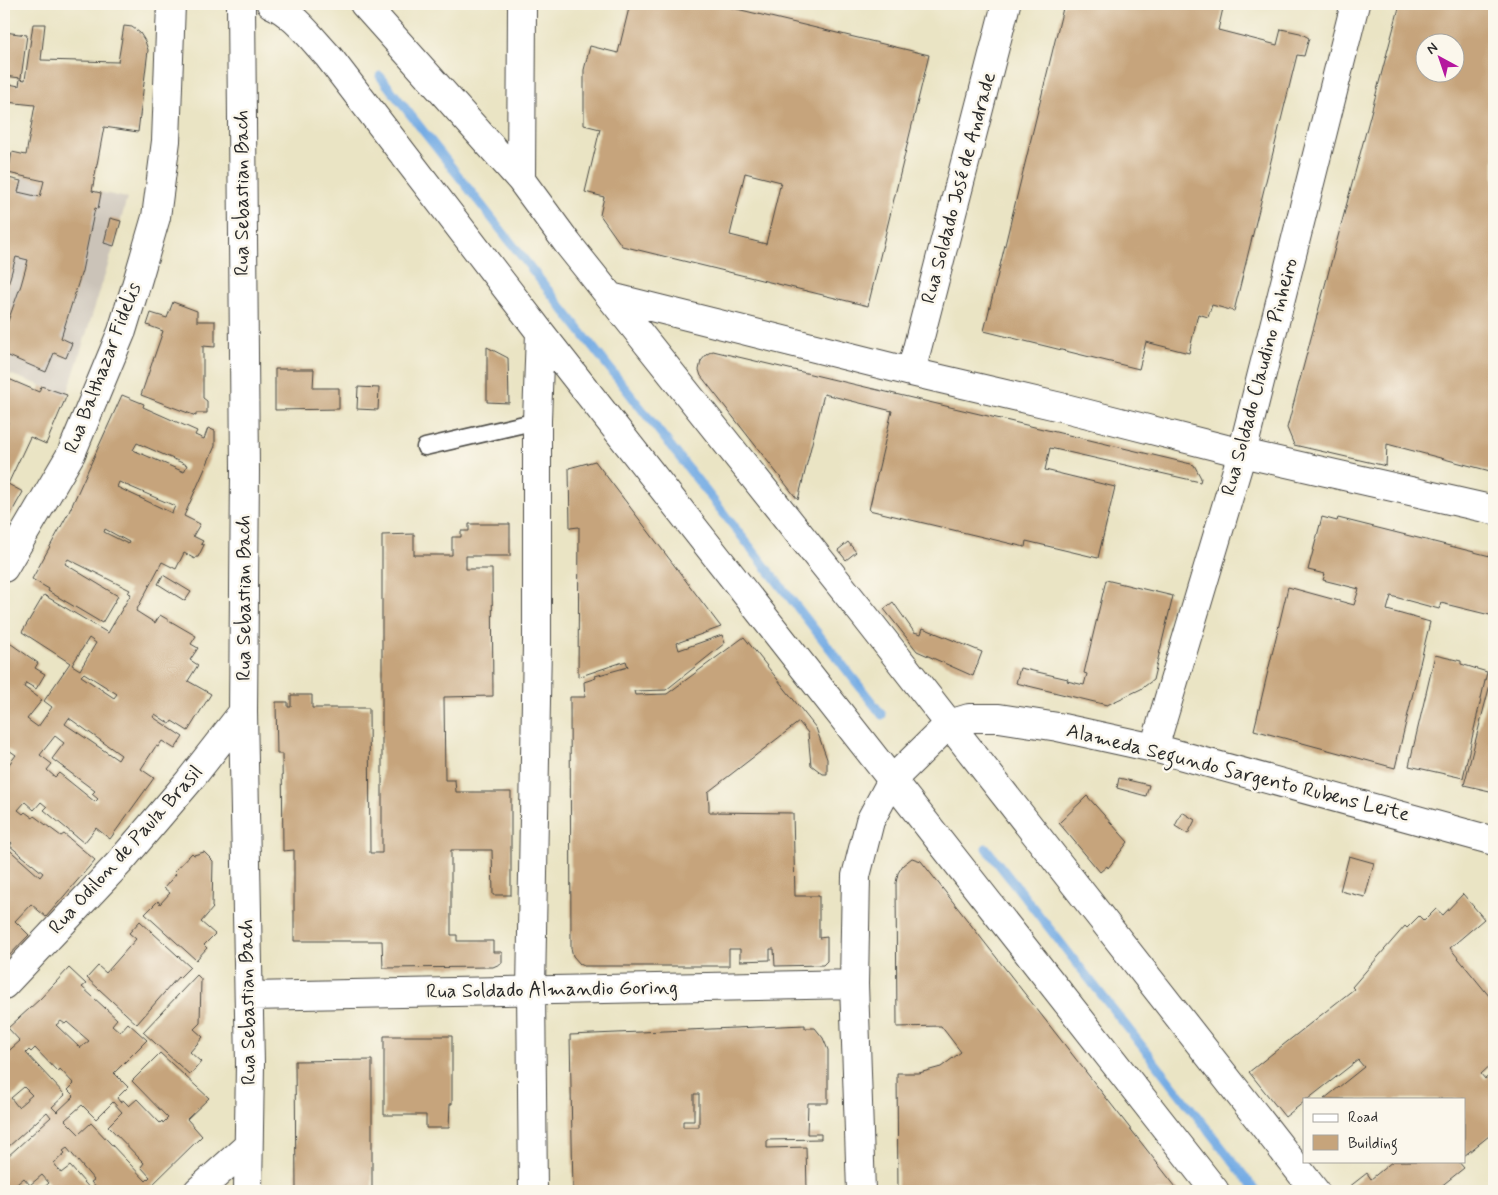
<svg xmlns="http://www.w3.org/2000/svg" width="1498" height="1195" viewBox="0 0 1498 1195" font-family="Mynerve,sans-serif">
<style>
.industrial{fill:#cbc3b8}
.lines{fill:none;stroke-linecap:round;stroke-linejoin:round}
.stream{stroke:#75ace4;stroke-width:9}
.building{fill:#c6a47b;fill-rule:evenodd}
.service-casing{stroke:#484742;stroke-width:19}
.minor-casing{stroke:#484742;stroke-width:30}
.service{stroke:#fff;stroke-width:16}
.minor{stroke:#fff;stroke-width:28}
.labels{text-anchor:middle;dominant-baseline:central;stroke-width:5;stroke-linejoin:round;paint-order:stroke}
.street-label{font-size:20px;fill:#2b2b2b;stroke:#fbf7ec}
</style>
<rect width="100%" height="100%" fill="#fbf7ec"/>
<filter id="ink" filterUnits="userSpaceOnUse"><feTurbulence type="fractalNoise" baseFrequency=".02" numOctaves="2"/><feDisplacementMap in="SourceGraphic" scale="10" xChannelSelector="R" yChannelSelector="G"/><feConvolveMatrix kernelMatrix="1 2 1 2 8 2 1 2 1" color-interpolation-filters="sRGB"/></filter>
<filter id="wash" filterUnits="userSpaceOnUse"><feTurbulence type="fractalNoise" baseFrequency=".0096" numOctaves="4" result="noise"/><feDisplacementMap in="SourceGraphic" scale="20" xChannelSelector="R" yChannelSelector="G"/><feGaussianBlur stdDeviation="1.12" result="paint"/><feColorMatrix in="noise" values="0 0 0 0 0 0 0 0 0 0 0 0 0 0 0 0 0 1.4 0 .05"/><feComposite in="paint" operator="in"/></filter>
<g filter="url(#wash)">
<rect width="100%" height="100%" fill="#eae4c4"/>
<path class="industrial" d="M22,176l105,22 -13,48 -47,149 -63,-23v-121z"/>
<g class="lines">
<path class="stream" d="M380,76l502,639
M986,848l270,343"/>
</g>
<g id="blocks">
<path class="building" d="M630,4h86l213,51 -61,251 -246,-60 -22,-31 4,-18 -19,-5 15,-63 -16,-4v-55l6,-24 28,7zM745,173l36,9 -15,62 -36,-9z
M1064,4h160l-6,26 59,15 4,-16 19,4 9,5 -5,18 -7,-1 -63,256 -22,-6 -4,12 -10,-3 -9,39 -43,-11 -7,27 -155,-38z
M1400,4h94v468l-107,-28 -1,22 -92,-21 -7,-17zM1426,42h30v30h-30z
M33,24h12l-4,36 77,2 6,-36 8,1 8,6 5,8 3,9 -10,82 -34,-5 -12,64 9,2 -3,16 -3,-1 -13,63 -21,67 11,5 -6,15 -12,-5 -8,19 -42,-18v-22l17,-47 7,-25 -12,-3 -12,42v-48l4,-15 -4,-1v-58l17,4 -3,11 22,5 4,-16 -36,-8 4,-21 14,3 9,-50 -29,-3 -2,6v-25l15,3 1,-7 5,1z
M4,32l23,3 -6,43 -17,-2z
M110,218l11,3 -7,25 -10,-3z
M173,302l24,9v10h18v26l-12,-1v52l4,3v12h-11v3l-55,-21 22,-64 -16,-6 4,-12 16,5z
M487,347l21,11 1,45 -22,-1z
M713,351l478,113 3,1 7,13 -1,4 -150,-34 -5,22 70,17 -17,71 -72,-17 -1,6 -156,-37 23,-99 -68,-17 -26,106 -97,-124 -2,-6 2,-9 6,-7z
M275,369h39l-1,19h26v21l-64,1z
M4,377l35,15 2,-6 26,9 -21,49 -16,-7 -15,32 -7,15 15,8 -19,34v-101l3,1 1,-4 -4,-2z
M358,387l21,1 -1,22 -21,-1z
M122,395l22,9 -1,3 54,24 -2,4 9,4 4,-11 7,3v15l-31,70 16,8 -7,12 10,5 -2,3 3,1 -6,12h-2l-1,2 -11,-6 -8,16 -14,-7 -26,49 19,12 5,-8 36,21 -5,8 7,4 -8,12 8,5 -10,16 23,13 -23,37 -16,-10 -2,3 -15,-10 -2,3 30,20 -8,12 -13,-8 -4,6 -2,-1 -15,23 13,9 -44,61 -14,-11 -12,15 -40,-33 3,-3 -6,-5 -7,8 -9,-8 -7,8 5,4 2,-2 8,6 1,-2 27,20 3,-2 31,26 -49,57 -15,-13 -16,17 14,14 -25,26v-116l36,32 3,-4 -33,-27 2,-3 -8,-7 3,-4 -3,-3v-58l12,-16 -10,-7 -2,4v-113l34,24 -3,5 10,6 -9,15 -10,-6 -2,4 18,13 -15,19 11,8 14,-20 -8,-6 26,-38 -48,-31 22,-37 64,38 23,-39 -3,-1 2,-3 -62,-31 -3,5 53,32 -16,27 -54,-32 1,-2 -17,-10 37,-67zM137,443l50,22 -3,7 -51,-22zM119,482l56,24 -3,7 -55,-26zM105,529l24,13 -1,2 -24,-12zM89,638l7,5 -16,27 -8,-5zM84,673l33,21 -3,4 -33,-22zM69,718l52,37 -3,5 -53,-36zM55,736l9,7 -12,16 43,32 -3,3 6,5 -3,3 -36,-29 -4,4 -8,-7 5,-6 -12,-9z
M595,461l126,166 -44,16 2,7 43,-15 3,8 -59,47 -32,1 1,4 32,-1 77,-57 72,91 11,31v15h-4l-12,-9 -3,-32 -9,-11 -91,70 1,13v7l84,1 2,83h24v42l8,-1v24l-4,4 -48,1 -1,-17h-4v11l-30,1v-12h-11v17h-145l-4,-2 -7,-8 -2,-8 -1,-251h15l-1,-15 12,-4 -1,-2 33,-9 -2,-6 -48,16 1,-150 -9,1 -1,-60z
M1322,517l15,4 1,-3 156,39v59l-53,-13 -2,6 -48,-13 -4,14 43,12 -35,146 -141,-38 34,-143 66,18 5,-16 -36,-9 2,-6 -17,-4z
M469,524h41v32h-44v13h26l1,127 -49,1 1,83h10l1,12h55v103h-18l-1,-45h-41v85h6v6h36v11h9v11l-9,4 -110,1 -1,-27h-88v-91l-11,1 -1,-97h-5l-1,-52h12v5h3v-12h21v13h57l1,145h12v-318l32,-1v21h38v-18h9v-6h8z
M848,542l8,10 -10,8 -8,-10z
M163,575l28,17 -6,9 -27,-17z
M1106,580l67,16 -20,84 -12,9 -34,16 -91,-22 4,-15 48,11 -1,2 17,4 3,-11 -3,-1z
M893,602l21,30 7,2 2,-6 59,24 -9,24 -56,-25 -33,-42z
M1435,655l26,6v3l26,8 -24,106 -54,-12z
M1494,669v123l-30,-7z
M1119,778l30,7 -3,11 -29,-8z
M1087,796l41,46 -20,26 -1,-2 -7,6 -41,-49z
M1182,812l13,8 -7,14 -13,-8z
M204,852l9,9 -1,46 1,1 -12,14 14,12 -11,11 3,3 -11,12 -51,-46 13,-13 2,3 10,-11 -6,-5 12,-14 -2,-2 18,-19 2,2z
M1349,856l25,7 -9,34 -25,-6z
M912,858l9,3 258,330h-281l-1,-118h22l22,-6 20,-15 -20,-26 -44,1 -1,-144 2,-10 5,-8z
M1463,894l21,25 -34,29 44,54v60l-13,12 4,5 9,-7v60l-30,24v-57h-140l40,-32 -6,-7 -50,39h-4v3l-19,15 -36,-45 105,-83 -2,-2 53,-61 2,2 12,-12 5,5 12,-12 7,6z
M140,921l50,46 -11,11 -1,-1 -41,47 -50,-46 11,-12 8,7 30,-34 -7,-6z
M69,968l17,16 -4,3 35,32 -5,6 8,7 8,-9 19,17 -33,33 14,14 -11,11 3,4 3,-2 6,6 8,-7 23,24 2,-2 1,2 5,-5 -36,-37 28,-28 49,45 -22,21 15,17 -56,55h-47l-8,-9 3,-2 -27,-32 -4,3 2,2 -11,10 7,10 9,-7 22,25h-49l-2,-1 8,-7 -7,-8 -12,10 -6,-7 -13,11 2,2h-9v-38l3,4 44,-40 -4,-5 -39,35 -4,-4v-88l16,-14 -12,-13 32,-29zM61,1021l4,3 2,-2 22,19 -9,7 -24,-23zM35,1048l23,24 2,-3 14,15 -6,6 6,6 -17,16 -5,-5 13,-12 -39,-42 3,-3 2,2zM24,1087l8,8 -14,12 -7,-9zM113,1102l9,10 -14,14 36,37 -3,4 9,10 -4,4 -55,-58 -12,11 -14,-14 17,-15 14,14z
M197,975l4,4 -1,44 -6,6 9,8 -13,15 11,10 -11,13 -47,-43z
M805,1025v3h10l8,10 5,12v53h-20l-1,31h14v5l-54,1v8l39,-1 1,44h-234l-3,-156zM694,1094h5v33h-16v-6h11z
M384,1036h68v68h-2l-1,24h-23v-13h-42z
M372,1060v131h-76l-1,-130z
M1393,1161h65l6,7 -29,23h-8l-3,-4 -5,4h-75l23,-18 4,6z"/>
</g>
</g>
<g filter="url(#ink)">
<use href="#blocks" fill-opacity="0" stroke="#484742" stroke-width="1"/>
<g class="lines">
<defs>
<path id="service" d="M425,447l112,-26"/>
<path id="minor" d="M241,4l4,466 -2,242 7,352 -2,127
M271,4c23,10 40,34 57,52l212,276 675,859
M364,4l157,176 47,64 296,371 451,576
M521,180l1,-176
M611,297l300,75 154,36 177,45 252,57
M911,372l95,-368
M4,568l67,-114 51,-123 15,-49 19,-65 10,-76 5,-137
M1154,748l88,-295 113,-449
M4,985l115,-122 70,-82 54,-69
M250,996l604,-12
M198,1191l50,-45
M533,1191l-2,-201 6,-348v-221l3,-89
M861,1191l-7,-207 2,-108 14,-55 22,-41 57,-56 20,-6h30l59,9 96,21 340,93"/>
</defs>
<use href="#service" class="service-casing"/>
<use href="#minor" class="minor-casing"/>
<use href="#service" class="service"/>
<use href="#minor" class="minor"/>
</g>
</g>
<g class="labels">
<g class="street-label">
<text transform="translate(959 188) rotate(-75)">Rua Soldado José de Andrade</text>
<text transform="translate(242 193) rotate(-90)">Rua Sebastian Bach</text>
<text transform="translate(103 368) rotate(-69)">Rua Balthazar Fidelis</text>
<text transform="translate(1260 377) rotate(-75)">Rua Soldado Claudino Pinheiro</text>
<text transform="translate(244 598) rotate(-90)">Rua Sebastian Bach</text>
<text transform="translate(1238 773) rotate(14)">Alameda Segundo Sargento Rubens Leite</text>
<text transform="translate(126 850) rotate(-48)">Rua Odilon de Paula Brasil</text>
<text transform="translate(552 990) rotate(-1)">Rua Soldado Almandio Goring</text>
<text transform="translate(248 1002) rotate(-91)">Rua Sebastian Bach</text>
</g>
</g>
<rect width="1498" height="1195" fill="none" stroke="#fbf7ec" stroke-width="20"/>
<rect x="1303" y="1098" width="162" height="65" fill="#fbf7ec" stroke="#a8a59f"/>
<rect x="1313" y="1114" width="25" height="8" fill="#ffffff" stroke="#a8a59f"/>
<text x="1348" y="1122" font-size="15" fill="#2b2b2b">Road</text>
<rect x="1313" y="1135" width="25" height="15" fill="#c6a47b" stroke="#a8a59f"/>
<text x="1348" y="1148" font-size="15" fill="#2b2b2b">Building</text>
<g transform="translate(1440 58) rotate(320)"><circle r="24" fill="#fbf7ec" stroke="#a8a59f"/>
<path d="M0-4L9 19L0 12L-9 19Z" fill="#b5179e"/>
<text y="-8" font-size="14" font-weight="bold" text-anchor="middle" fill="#2b2b2b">N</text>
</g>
</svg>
